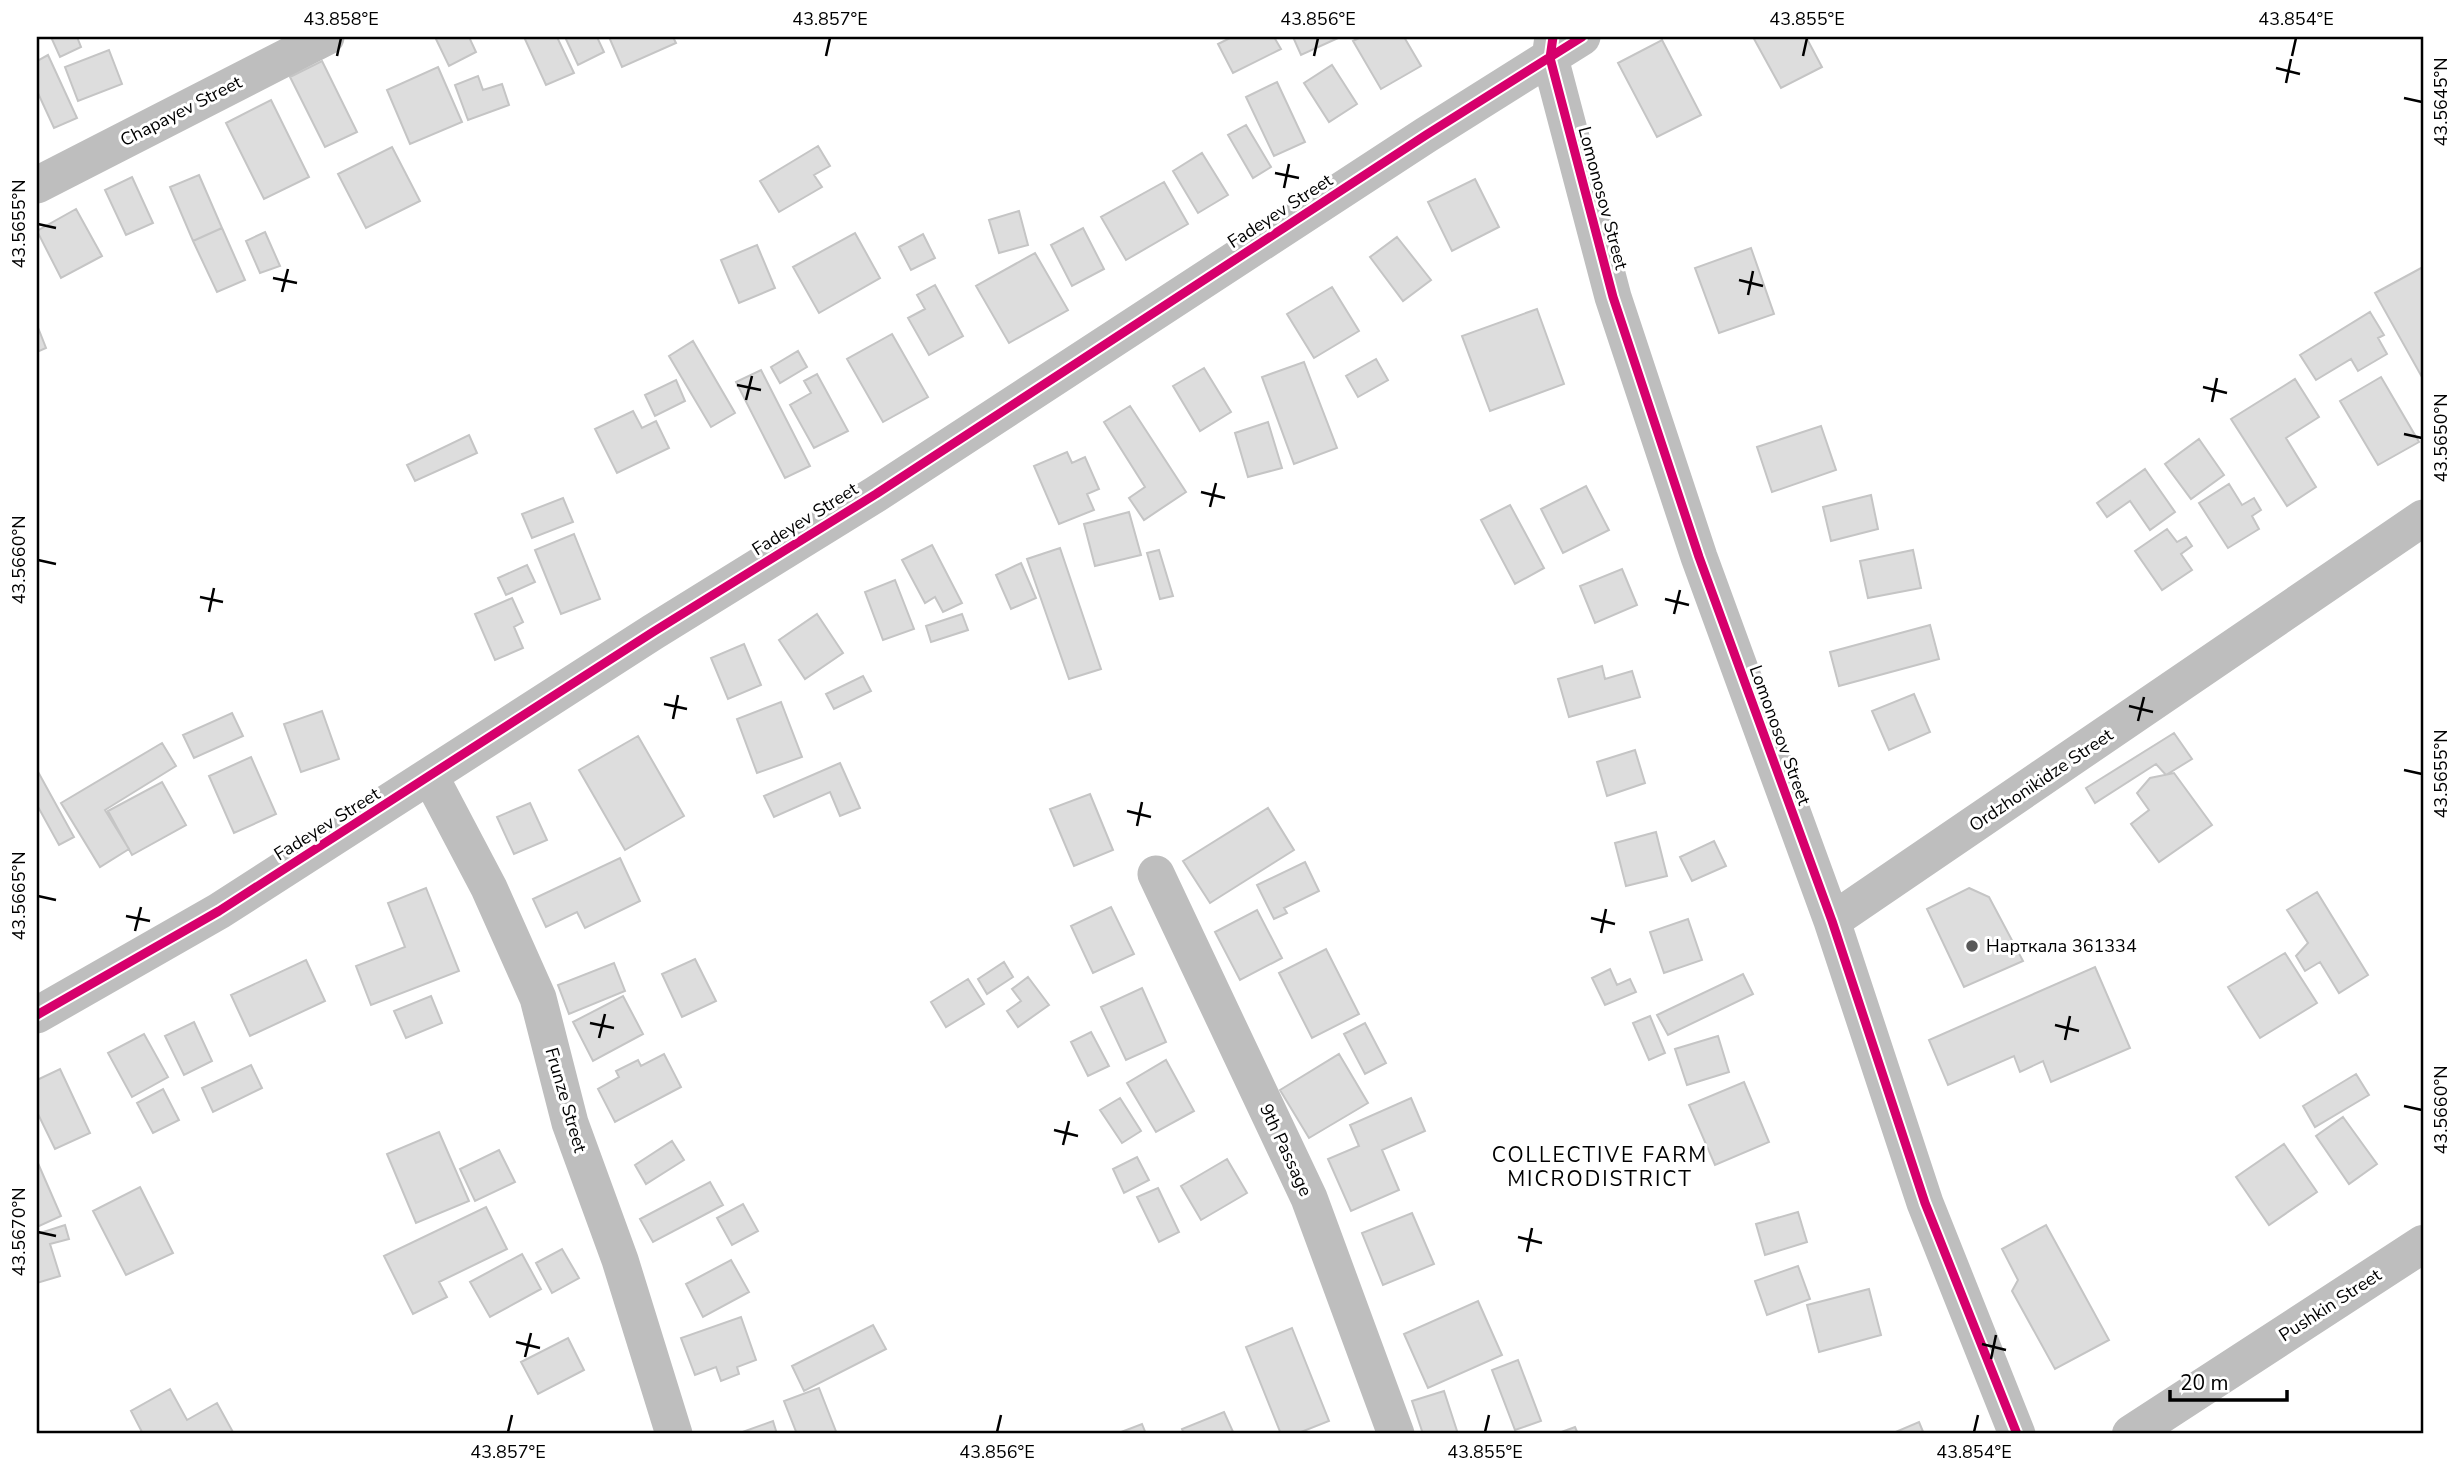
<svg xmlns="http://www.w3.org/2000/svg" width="2460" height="1471" viewBox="0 0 2460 1471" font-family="'Nunito Sans',sans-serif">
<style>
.building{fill:#ddd;stroke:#c5c5c5;stroke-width:2}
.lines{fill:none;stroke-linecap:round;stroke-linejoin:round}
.minor{stroke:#bebebe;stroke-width:37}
.tertiary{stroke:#bebebe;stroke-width:38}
.cycleway-casing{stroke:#fff;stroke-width:13}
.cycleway{stroke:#d6006c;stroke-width:9}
.ticks{fill:none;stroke:#000;stroke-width:2.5}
.poi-dot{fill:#595959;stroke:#fff;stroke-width:2.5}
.labels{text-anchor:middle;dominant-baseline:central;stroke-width:6;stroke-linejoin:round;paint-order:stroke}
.street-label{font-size:18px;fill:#000;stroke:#fff}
.poi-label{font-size:18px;fill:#000;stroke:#fff;text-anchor:start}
.quarter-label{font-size:21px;letter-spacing:2px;fill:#000;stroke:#fff}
.neatline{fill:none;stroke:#000;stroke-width:2.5}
.ticks-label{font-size:18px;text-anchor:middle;fill:#000}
</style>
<rect width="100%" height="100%" fill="#fff"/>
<path class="building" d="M51,37h26l4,10 -21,10z
M435,37h34l7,15 -27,14z
M524,37h33l17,36 -28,12z
M565,37h32l7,15 -26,13z
M609,37h64l3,6 -54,24z
M1232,37h42l7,12 -48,24 -15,-29z
M1293,37h45v1l-37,17z
M1361,37h43l17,29 -40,23 -28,-48z
M1753,37h53l16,30 -41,21z
M1662,40l39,75 -44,22 -39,-74z
M109,50l13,34 -44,17 -13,-34z
M48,55l29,63 -23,10 -17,-37v-30z
M322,61l35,71 -32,15 -35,-70z
M1332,65l25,39 -28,18 -25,-39z
M438,67l24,55 -52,22 -23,-54z
M478,76l5,14 19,-6 7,21 -41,15 -13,-35z
M1277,82l28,60 -31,14 -28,-59z
M271,100l38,77 -45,22 -38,-76z
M1246,125l25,42 -18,11 -25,-43z
M818,146l12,20 -16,9 8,12 -43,25 -19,-31z
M392,147l28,54 -54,27 -28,-54z
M1202,153l26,42 -30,18 -25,-42z
M199,175l23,53 -29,13 -23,-54z
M132,177l21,46 -27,12 -21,-45z
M1475,179l24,48 -47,24 -24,-49z
M1164,182l24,42 -62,36 -25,-43z
M76,209l26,47 -41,22 -24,-47z
M1019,211l9,34 -29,8 -10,-33z
M222,228l23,52 -28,12 -24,-51z
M1083,228l21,41 -32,17 -21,-41z
M265,232l15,34 -20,7 -14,-32z
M855,233l25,45 -61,35 -26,-46z
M923,234l12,24 -24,12 -12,-23z
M1397,237l34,43 -28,21 -33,-44z
M757,245l18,43 -36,15 -18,-43z
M1751,248l23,66 -55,19 -24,-65z
M1035,253l33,57 -59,33 -33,-57z
M2423,267v112l-48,-86z
M935,285l28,51 -34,19 -21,-37 17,-9 -8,-14z
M1332,287l27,44 -45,27 -27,-44z
M1537,309l27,75 -74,27 -28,-75z
M2370,312l14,23 -6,3 9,16 -29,17 -7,-12 -35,21 -16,-25z
M37,325l9,23 -9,4z
M892,334l36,63 -45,25 -36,-63z
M693,341l42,72 -24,14 -42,-71z
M798,351l9,16 -27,16 -9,-16z
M1376,359l12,21 -30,17 -12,-21z
M1304,362l33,86 -43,16 -32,-87z
M1204,368l27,44 -31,19 -27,-45z
M761,370l49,96 -25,12 -49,-96z
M817,374l31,57 -34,17 -24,-43 21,-12 -7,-12z
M2381,377l38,65 -41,23 -38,-64z
M2295,379l24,38 -33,21 30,49 -29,19 -56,-87z
M676,380l9,21 -30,15 -10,-21z
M1130,406l56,86 -42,28 -15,-22 16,-11 -41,-65z
M633,411l9,17 14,-7 13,27 -52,25 -22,-44z
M1268,422l14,46 -34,9 -13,-44z
M1821,426l15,44 -64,22 -15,-45z
M469,435l8,18 -62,28 -8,-16z
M2199,439l25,36 -33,24 -26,-35z
M1067,452l5,11 13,-6 14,32 -12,5 7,16 -35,14 -25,-58z
M2145,469l30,43 -25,18 -20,-29 -23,16 -10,-14z
M2229,484l13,21 12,-7 7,12 -9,6 7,13 -31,19 -29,-45z
M1586,486l23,44 -46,23 -22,-44z
M1871,495l7,34 -47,12 -8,-34z
M563,498l10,24 -41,16 -10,-24z
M1510,505l34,63 -29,16 -34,-64z
M1129,512l12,43 -46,11 -11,-42z
M2167,529l10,13 9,-5 6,9 -11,8 11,16 -30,20 -27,-39z
M574,534l26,65 -39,15 -26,-64z
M932,545l30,58 -19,9 -8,-15 -10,6 -23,-43z
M1060,548l41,121 -32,10 -42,-120z
M1159,550l14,46 -13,3 -13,-46z
M1913,550l8,38 -53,10 -8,-37z
M1021,563l15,35 -25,11 -15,-34z
M527,565l8,17 -29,13 -8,-17z
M1622,569l15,36 -42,18 -15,-37z
M895,580l19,49 -31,11 -18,-48z
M512,598l11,24 -9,5 9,21 -28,12 -20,-46z
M817,614l26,39 -38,26 -26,-39z
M962,614l6,16 -37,12 -5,-16z
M1930,625l9,34 -100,27 -9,-34z
M744,644l17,41 -33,14 -17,-41z
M1602,666l3,13 27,-8 8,26 -71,20 -11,-38z
M863,676l8,15 -37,18 -8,-15z
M1914,694l16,38 -41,18 -17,-39z
M781,702l21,55 -45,16 -20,-54z
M322,711l17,48 -38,13 -17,-48z
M232,713l11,23 -49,22 -11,-23z
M2174,733l18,26 -26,16 -10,-11 -61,39 -9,-15z
M638,736l46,80 -59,34 -46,-80z
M162,743l14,23 -71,44 24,39 -29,18 -39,-64z
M1635,750l10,33 -38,13 -10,-34z
M251,757l25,57 -42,19 -25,-57z
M840,763l20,45 -20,8 -10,-24 -56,25 -10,-21z
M37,770l37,67 -15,8 -22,-40z
M2174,773l38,52 -53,37 -28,-38 18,-14 -12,-17 13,-15z
M162,782l24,43 -54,30 -24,-44z
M1090,794l23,56 -39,16 -24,-57z
M530,803l17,37 -33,14 -17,-37z
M1268,808l26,42 -84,53 -27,-42z
M1656,832l11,44 -41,10 -11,-43z
M1714,841l12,25 -34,15 -12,-24z
M620,858l20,43 -55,27 -8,-16 -31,15 -13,-28z
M1305,862l14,29 -35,17 3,5 -13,6 -17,-34z
M426,888l33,83 -88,34 -15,-39 49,-19 -17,-44z
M1969,888l20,9 34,64 -59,26 -37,-78z
M2317,892l51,83 -29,18 -19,-31 -15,9 -9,-15 12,-13 -21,-33z
M1111,907l23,47 -41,19 -22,-47z
M1257,910l25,48 -42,22 -25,-48z
M1688,919l14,41 -38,13 -14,-41z
M1326,949l33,65 -47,24 -33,-65z
M2285,953l32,50 -57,35 -32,-51z
M695,959l21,42 -34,16 -20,-43z
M306,960l19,41 -75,35 -19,-41z
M1004,962l9,15 -26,17 -9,-15z
M614,963l11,28 -56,23 -11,-29z
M2095,967l35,81 -79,34 -8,-21 -23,11 -6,-16 -66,29 -19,-45z
M1610,969l7,16 13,-6 6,13 -31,13 -13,-27z
M1743,974l10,20 -85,41 -11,-20z
M1028,977l21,28 -31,22 -11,-16 14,-10 -9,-12z
M968,979l16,25 -38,23 -15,-25z
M1142,988l24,54 -40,18 -25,-53z
M431,996l11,27 -36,15 -12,-27z
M623,996l20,38 -50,27 -20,-39z
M1650,1016l15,37 -16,7 -16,-37z
M194,1022l18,39 -28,14 -19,-39z
M1365,1023l21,40 -21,11 -21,-40z
M1091,1032l18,34 -21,10 -17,-34z
M144,1034l24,43 -36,20 -24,-44z
M1718,1036l11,36 -42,13 -12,-36z
M664,1054l17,33 -66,35 -17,-33 21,-12 -3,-6 22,-11 3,6z
M1339,1054l29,49 -59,35 -29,-48z
M1166,1060l28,51 -38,21 -29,-49z
M251,1065l11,23 -49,24 -11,-24z
M60,1069l30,64 -35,16 -18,-37v-32z
M2356,1074l13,21 -54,32 -12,-21z
M1744,1082l25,60 -54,23 -26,-60z
M163,1089l16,31 -26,13 -16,-30z
M1120,1098l21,33 -19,12 -22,-33z
M1411,1098l14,33 -43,19 17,40 -48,21 -23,-52 31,-13 -9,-21z
M2343,1117l34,47 -28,20 -33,-48z
M439,1132l30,69 -53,22 -29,-69z
M672,1141l12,19 -38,24 -11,-19z
M2284,1144l33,48 -48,33 -33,-48z
M499,1150l16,32 -40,19 -15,-32z
M1137,1157l12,23 -25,13 -11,-24z
M1227,1159l20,34 -46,27 -20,-34z
M37,1161l24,55 -24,11z
M710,1182l13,23 -70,37 -13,-23z
M140,1187l33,66 -47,22 -33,-64z
M1158,1188l21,44 -20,10 -22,-45z
M743,1204l15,27 -26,14 -15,-27z
M486,1207l21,42 -68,33 8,15 -34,17 -29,-58z
M1798,1212l9,30 -42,13 -9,-31z
M1412,1213l22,51 -51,21 -21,-52z
M65,1225l4,14 -19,5 10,32 -23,7v-49z
M2046,1225l63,115 -54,29 -43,-78 6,-11 -16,-31z
M562,1249l17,29 -27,15 -16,-30z
M522,1254l19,35 -51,28 -20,-35z
M731,1260l18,32 -46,25 -17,-33z
M1798,1266l12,33 -43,16 -12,-34z
M1869,1289l12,46 -62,17 -12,-47z
M1478,1301l24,54 -74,33 -24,-54z
M741,1317l15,43 -19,7 2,7 -18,7 -5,-14 -21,8 -14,-37z
M873,1325l13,24 -82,42 -12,-25z
M1292,1328l37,93 -33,13h-15l-35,-87z
M568,1338l16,32 -46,24 -17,-32z
M1518,1360l23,61 -26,9 -23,-60z
M819,1388l18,46h-40l-13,-33z
M170,1389l17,31 30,-17 17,31h-91l-12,-23z
M1444,1391l14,43h-35l-11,-33z
M1224,1412l10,22h-50l-2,-5z
M773,1421l4,13h-40z
M1919,1422l5,12h-33z
M1142,1424l4,10h-30z
M1575,1427l3,7h-22z"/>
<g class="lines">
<path class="minor" d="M1553,37l-3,21 63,239 86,260 133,364 93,282 92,231
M37,185l289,-148
M430,776l59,112 49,110 32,125 50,137 54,174
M1156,874l153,324 87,236
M1832,921l591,-403
M37,1015l182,-104 434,-279 223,-138 550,-359 156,-98"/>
<path class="tertiary" d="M2131,1434l292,-190"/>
<defs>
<path id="cycleway" d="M1553,37l-3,21 63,239 86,260 133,364 93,282 92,231
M37,1015l182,-104 434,-279 223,-138 550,-359 156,-98"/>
</defs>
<use href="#cycleway" class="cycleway-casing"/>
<use href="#cycleway" class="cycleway"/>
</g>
<path class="ticks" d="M337,56l4,-18M826,56l4,-18M1314,56l4,-18M1803,56l4,-18M2292,56l4,-18M2276,68l24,6M2286,83l5,-24M2404,98l18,4M1275,173l24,5M1284,188l5,-24M38,224l18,4M273,278l24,5M1739,280l24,6M282,292l6,-23M1748,295l5,-24M737,385l24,5M2203,387l24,6M746,400l6,-24M2212,402l5,-24M2404,434l18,4M1201,492l24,6M1210,507l6,-24M38,560l18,4M200,597l23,5M1665,599l24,6M209,612l5,-24M1674,614l6,-24M664,704l23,5M2129,706l24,6M673,719l5,-24M2138,721l6,-24M2404,770l18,4M1127,811l24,6M1137,826l5,-24M38,896l18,4M126,916l24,5M1591,918l24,6M135,931l6,-24M1601,933l5,-24M590,1023l24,5M2055,1025l24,6M599,1038l6,-24M2065,1040l5,-24M2404,1106l18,4M1054,1130l24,6M1063,1145l6,-24M38,1232l18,4M1518,1237l24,6M1527,1252l5,-24M516,1342l24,6M1982,1344l24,6M525,1357l6,-24M1991,1359l5,-24M508,1432l4,-17M997,1432l4,-17M1485,1432l4,-17M1974,1432l4,-17"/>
<circle class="poi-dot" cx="1972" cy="946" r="7"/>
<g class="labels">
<g class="street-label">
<text transform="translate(181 111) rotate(-27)">Chapayev Street</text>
<text transform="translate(1603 198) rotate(75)">Lomonosov Street</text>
<text transform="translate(1280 211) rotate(-33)">Fadeyev Street</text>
<text transform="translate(805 519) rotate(-32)">Fadeyev Street</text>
<text transform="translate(1780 735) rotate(70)">Lomonosov Street</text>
<text transform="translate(2041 780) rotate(-34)">Ordzhonikidze Street</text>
<text transform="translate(327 824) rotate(-32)">Fadeyev Street</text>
<text transform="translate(566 1100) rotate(74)">Frunze Street</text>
<text transform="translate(1286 1150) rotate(65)">9th Passage</text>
<text transform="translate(2330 1305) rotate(-33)">Pushkin Street</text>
</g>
<g class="poi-label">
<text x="1986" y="946">Нарткала 361334</text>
</g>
<g class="quarter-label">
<text x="1600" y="1155">COLLECTIVE FARM<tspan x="1600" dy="24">MICRODISTRICT</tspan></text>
</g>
</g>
<rect width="2460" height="1471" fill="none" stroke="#ffffff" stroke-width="77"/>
<path d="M2170 1390v10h117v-10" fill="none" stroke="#000000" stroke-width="3.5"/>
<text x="2180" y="1390" font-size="21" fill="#000000" stroke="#ffffff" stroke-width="5" paint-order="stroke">20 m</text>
<rect x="38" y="38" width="2384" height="1394" class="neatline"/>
<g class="ticks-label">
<text x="341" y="25">43.858°E</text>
<text x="830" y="25">43.857°E</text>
<text x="1318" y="25">43.856°E</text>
<text x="1807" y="25">43.855°E</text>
<text x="2296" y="25">43.854°E</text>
<text transform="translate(2441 102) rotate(-90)" y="6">43.5645°N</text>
<text transform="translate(19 224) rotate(-90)" y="6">43.5655°N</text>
<text transform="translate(2441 438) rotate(-90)" y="6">43.5650°N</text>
<text transform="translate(19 560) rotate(-90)" y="6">43.5660°N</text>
<text transform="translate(2441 774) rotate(-90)" y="6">43.5655°N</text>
<text transform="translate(19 896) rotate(-90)" y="6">43.5665°N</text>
<text transform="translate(2441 1110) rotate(-90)" y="6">43.5660°N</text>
<text transform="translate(19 1232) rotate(-90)" y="6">43.5670°N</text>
<text x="508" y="1458">43.857°E</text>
<text x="997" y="1458">43.856°E</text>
<text x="1485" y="1458">43.855°E</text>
<text x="1974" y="1458">43.854°E</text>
</g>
</svg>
